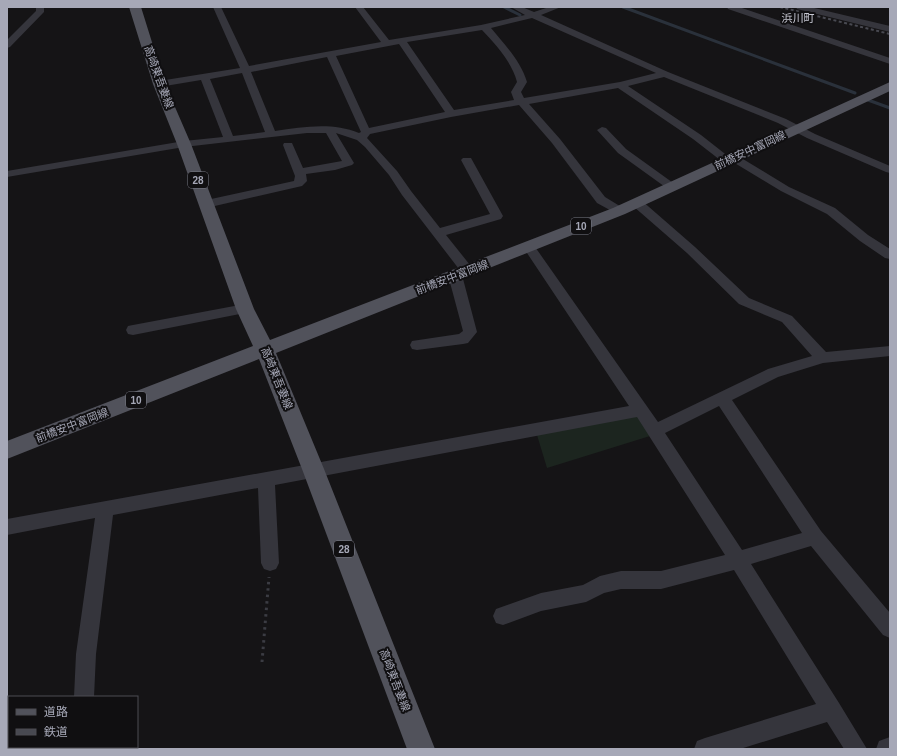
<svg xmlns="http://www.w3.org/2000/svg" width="897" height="756" viewBox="0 0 897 756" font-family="Helvetica,'Noto Sans JP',sans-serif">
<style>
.green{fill:#1c251f}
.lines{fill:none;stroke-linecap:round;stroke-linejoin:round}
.stream{stroke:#2a313b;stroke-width:3}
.path{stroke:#3b3c43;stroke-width:3;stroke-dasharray:2.5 4;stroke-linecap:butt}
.minor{fill:#35353c;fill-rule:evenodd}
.major{fill:#51525b;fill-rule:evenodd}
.rail{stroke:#484951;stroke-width:2;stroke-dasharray:3 2.5;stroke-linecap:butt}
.labels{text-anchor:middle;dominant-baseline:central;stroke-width:4;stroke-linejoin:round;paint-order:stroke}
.shield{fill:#100f11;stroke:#797a85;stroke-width:1}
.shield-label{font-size:10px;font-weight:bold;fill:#a6a8b7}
.far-quarter-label{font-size:11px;fill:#c7c8d3;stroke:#100f11}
.street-label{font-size:11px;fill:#a6a8b7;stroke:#100f11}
</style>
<rect width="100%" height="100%" fill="#151416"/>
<path class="green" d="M637,416l13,20 -103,32 -10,-33z"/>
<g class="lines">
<path class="stream" d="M504,7l16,8
M623,7l232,86
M868,100l22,8"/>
<path class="path" d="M262,662l7,-85"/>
<path class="minor" d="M36,7h8v5l-34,35 -3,1v-8l29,-29z
M213,7h8l28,59 132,-24 -26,-35h8l26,33 92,-15 44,-10 -14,-8h11l12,5 15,-5h12l-20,8 127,57 118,47 29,15 75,32v7l-4,-1 -79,-34 -29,-15 -114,-46 -36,9 73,49 28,22 5,-2 4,1 51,31 46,21 33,27 22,14v10l-5,-1 -25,-17 -33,-27 -46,-23 -48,-29 -5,2 -4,-1 -31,-24 -75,-51 -89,16 31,35 45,58 18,11 2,3 -2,3 -4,1 -22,-12 -45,-60 -33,-38 -68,12 -81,17 -3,4 30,33 14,20 29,37 50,-14 -29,-54 2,-2h8l32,58 -2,3 -55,16 28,35 -2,3 -5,1 -5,-1 -60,-78 -13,-20 -24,-28 -8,-7 -21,-7 18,30 -2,2 -17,5 -29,4 1,7 -5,5 -96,22 -4,-1 -2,-3 2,-3 92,-20 1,-5 -12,-31 1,-2h8l11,25 39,-7 -16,-28h-19l-123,14 -177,30v-6l177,-30 39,-4 -22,-57 -42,7 -5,-3 5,-3 81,-13zM532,18l124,55 -36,9 -96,16 -3,-6 6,-10c-6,-21 -23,-38 -36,-54zM482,30c14,15 30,32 35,52l-6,10 3,8 -60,10 -47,-68zM399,44l46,68 -76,16 -33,-72zM327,57l34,75 -2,1c-27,-11 -56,-6 -84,-2l-24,-59zM242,73l23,59 -32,4 -23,-57z
M727,7h12l151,51v6l-162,-55z
M796,7h14l80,19v6l-93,-23z
M602,127l4,1 20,21 50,36 2,2 -2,2h-8l-50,-36 -21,-23z
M637,199l4,1 54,47 54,51 43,18 34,36 64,-6v10l-67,7 -45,14 -46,23 89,131 69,82v25l-7,-3 -72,-89 -60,18 88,139 28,46h-23l-17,-27 -87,27h-46l3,-8 8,-3 111,-34 -82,-134 -73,19h-40l-17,4 -18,9 -45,9 -38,14 -7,-2 -3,-7 3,-7 45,-16 42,-8 17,-9 21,-5h40l64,-16 -88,-138 -362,68 4,78 -3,6 -6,2 -6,-2 -3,-6 -3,-75 -145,27 -17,139 -2,43h-20l2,-43 19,-136 -88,17v-16l622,-113 -106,-159 2,-3h8l125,178 110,-53 44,-13 -30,-34 -43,-18 -52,-51 -54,-47 -2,-3 2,-3zM719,406l83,127 -60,17 -77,-117z
M455,271l5,1 2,3 15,57 -9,11 -5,1 -46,6 -5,-1 -2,-4 2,-4 47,-7 4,-3 -15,-56 2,-3z
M245,304l5,2 2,3 -2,3 -117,23 -5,-1 -2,-4 2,-4 5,-1z
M890,737v12h-14l3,-8z
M70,747h22v2h-22z"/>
<path class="major" d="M129,7h12l24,77 26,60 63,165 16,31 343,-132 277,-126v9l-265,123 -349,139 48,116 111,280h-28l-105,-280 -43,-110 -252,100v-18l246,-95 -17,-37 -59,-165 -24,-60z"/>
<path class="rail" d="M780,7l110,27"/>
</g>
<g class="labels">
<g class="shield">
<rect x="188" y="172" width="20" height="16" rx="3"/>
<rect x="571" y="218" width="20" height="16" rx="3"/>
<rect x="126" y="392" width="20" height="16" rx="3"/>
<rect x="334" y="541" width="20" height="16" rx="3"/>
</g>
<g class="shield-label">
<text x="198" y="180">28</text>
<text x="581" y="226">10</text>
<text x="136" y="400">10</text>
<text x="344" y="549">28</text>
</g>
<g class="far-quarter-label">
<text x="798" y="18">浜川町</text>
</g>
<g class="street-label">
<text transform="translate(159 77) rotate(70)">高崎東吾妻線</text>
<text transform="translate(750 150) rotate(-25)">前橋安中富岡線</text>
<text transform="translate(452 277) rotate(-21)">前橋安中富岡線</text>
<text transform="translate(277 378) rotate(68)">高崎東吾妻線</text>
<text transform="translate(72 425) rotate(-21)">前橋安中富岡線</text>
<text transform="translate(395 680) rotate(69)">高崎東吾妻線</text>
</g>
</g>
<rect width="897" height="756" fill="none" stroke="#a6a8b7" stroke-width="16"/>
<rect x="8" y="696" width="130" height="52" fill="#100f11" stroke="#4c4c53"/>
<rect x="16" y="709" width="20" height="6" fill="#51525b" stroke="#4c4c53"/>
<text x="44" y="716" font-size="12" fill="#a6a8b7">道路</text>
<rect x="16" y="729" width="20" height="6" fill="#484951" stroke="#4c4c53"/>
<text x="44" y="736" font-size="12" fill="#a6a8b7">鉄道</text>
</svg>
